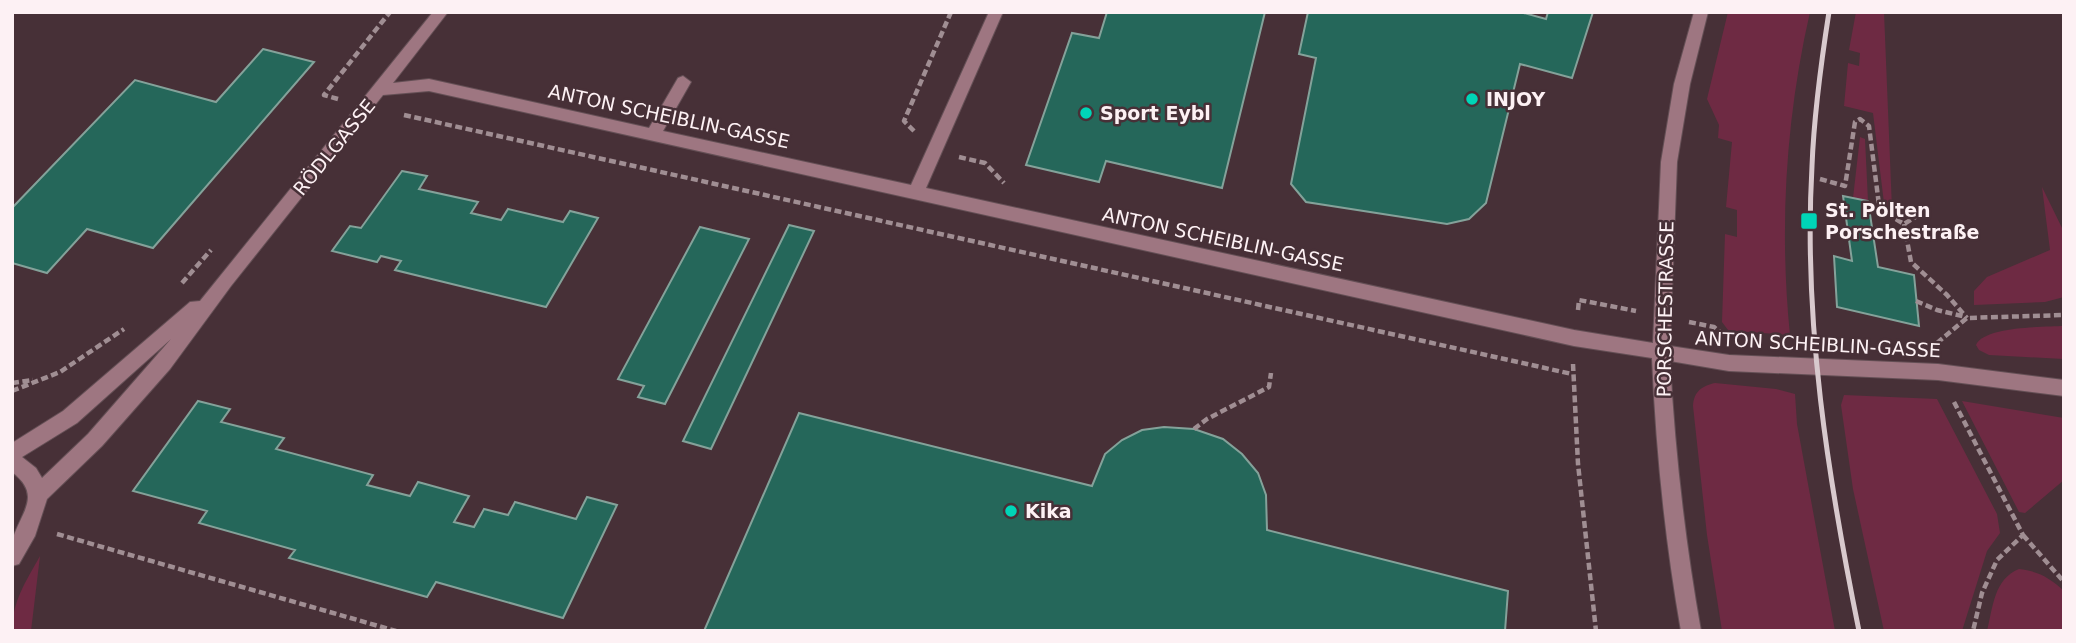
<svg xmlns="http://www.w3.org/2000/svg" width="2076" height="643" viewBox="0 0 2076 643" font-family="'DejaVu Sans',sans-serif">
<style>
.green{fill:#6e2a43}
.building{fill:#25675a;stroke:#84a29a;stroke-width:2}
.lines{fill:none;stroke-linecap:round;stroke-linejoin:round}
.minor-casing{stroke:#644f55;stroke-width:2}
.path{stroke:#a08e93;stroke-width:4.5;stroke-dasharray:7 3.5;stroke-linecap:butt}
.minor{fill:#9e7681;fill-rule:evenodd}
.rail{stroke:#d8c9cd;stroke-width:5}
.poi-dot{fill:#00d5b7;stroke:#473037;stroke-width:2.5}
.labels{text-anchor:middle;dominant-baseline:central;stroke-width:5;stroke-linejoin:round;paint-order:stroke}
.poi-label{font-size:19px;font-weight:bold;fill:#fdf1f4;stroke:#473037;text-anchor:start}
.street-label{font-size:19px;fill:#fdf1f4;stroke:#473037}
</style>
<rect width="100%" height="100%" fill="#473037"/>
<path class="green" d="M1728,12h82c-24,105 -31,215 -20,323l-56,-4 -6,-1 -6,-8 3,-88 12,3v-27l-11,-3 6,-65 -14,-4 1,-13 -12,-26z
M1856,12h28l8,197 -8,-6 -11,-90 -29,-7 4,-43 11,3 1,-13 -11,-3z
M1860,137l5,2 3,62 -15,-3z
M2042,187l21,43 1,67 -19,5 -71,3v-14l13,-14 63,-27z
M2064,326v33l-75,-4 -10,-5 -3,-5c8,-19 68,-18 88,-19z
M1715,383l61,6 19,5 2,30 38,207h-113l-15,-96 -14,-129c1,-15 9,-20 22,-23z
M1844,395l93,4 60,115 3,19 -13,18 -25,80h-78l-31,-142 -12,-84z
M1962,401l102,17v62l-39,33 -6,-1z
M40,556l-9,75h-19c0,-29 14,-50 28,-75z
M2019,569c19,2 31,9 45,22v40h-77c6,-24 7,-52 32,-62z"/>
<path class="building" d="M1107,12h158l-43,176 -116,-27 -7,21 -73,-17 46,-132 27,5z
M1308,12h212l26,7 2,-7h45l-21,66 -52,-14 -34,139 -17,16 -22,5 -141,-22 -15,-18 25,-126 -17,-4z
M263,49l51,13 -161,186 -66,-19 -40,44 -35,-10v-55l123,-128 81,22z
M402,171l25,5 -8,13 59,13 -7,11 30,7 7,-11 55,13 7,-11 28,7 -52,89 -151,-37 6,-9 -20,-5 -4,6 -45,-11 18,-25 11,2z
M1843,196l25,5 10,66 36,8 5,51 -82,-19 -3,-51 18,5z
M789,225l25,6 -103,218 -28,-8z
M700,227l49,12 -84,165 -27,-7 6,-11 -26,-7z
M198,401l32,8 -9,13 63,16 -8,11 97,26 -6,10 43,11 8,-14 51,14 -15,26 20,5 10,-18 24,6 7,-13 61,17 11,-22 30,8 -54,113 -127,-36 -9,15 -138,-39 6,-8 -96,-27 8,-12 -74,-20z
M799,413l293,73 13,-32 17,-14 20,-10 22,-3 30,2 29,10 19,15 16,19 8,22 1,35 241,61 -3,40h-801z"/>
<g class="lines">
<defs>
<path id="minor" d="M433,12h15l-55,71 36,-4 220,49 29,-50 5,-2 8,6 -28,49 248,54 78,-173h14l-77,176 648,142 79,13 8,-181 13,-78 20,-72h14l-18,72 -13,78 -7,184 59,9 209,9 126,16v16l-126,-16 -209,-9 -59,-10c5,92 15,180 31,270h-20c-16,-91 -25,-180 -29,-273l-78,-12 -1145,-255 -46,4 -152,191 -61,83 -68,77 -55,53 -12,37 -16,28 -7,2c0,-8 -2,-20 1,-28 9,-27 29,-43 -1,-66v-29l51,-32 127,-109 10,-1zM171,339l-83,95 -46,44 -6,-10 -14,-11 55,-34z"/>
</defs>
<use href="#minor" class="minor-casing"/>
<path class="path" d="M338,99l-14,-4 66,-83
M404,115l1168,259
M914,131l-10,-10 47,-109
M959,157l26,6 19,20
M1820,179l25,7 10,-64 5,-3 9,7 10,79 5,7 20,12 26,-16
M1904,224l7,38 36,33 20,23
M182,283l29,-33
M1916,301l21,9 29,7
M1578,310l1,-10 57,11
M1689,322l25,5 6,5
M1937,343l30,-25 97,-3
M1573,364l5,100 18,167
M12,383l21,-3
M12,391l48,-19 64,-43
M1954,402l69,133 -26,25 -15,33 -9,38
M1194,429l13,-10 62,-32 2,-14
M57,534l339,97
M2023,535l41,47"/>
<use href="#minor" class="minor"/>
<path class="rail" d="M1829,12c-8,51 -15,102 -17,154 -9,156 16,312 47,465"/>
</g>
<g class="poi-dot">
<circle cx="1472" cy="99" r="7"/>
<circle cx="1086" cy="113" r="7"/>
<rect x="1800" y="212" width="18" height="18" rx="3.5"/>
<circle cx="1011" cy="511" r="7"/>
</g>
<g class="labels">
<g class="poi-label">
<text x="1486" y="99">INJOY</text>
<text x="1100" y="113">Sport Eybl</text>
<text x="1825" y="210">St. Pölten<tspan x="1825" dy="22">Porschestraße</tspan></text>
<text x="1025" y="511">Kika</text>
</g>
<g class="street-label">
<text transform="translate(669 116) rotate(12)">ANTON SCHEIBLIN-GASSE</text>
<text transform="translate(334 147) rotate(-51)">RÖDLGASSE</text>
<text transform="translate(1223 239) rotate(12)">ANTON SCHEIBLIN-GASSE</text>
<text transform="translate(1665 309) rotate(-89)">PORSCHESTRASSE</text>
<text transform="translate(1818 344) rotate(3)">ANTON SCHEIBLIN-GASSE</text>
</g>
</g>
<rect width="2076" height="643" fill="none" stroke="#fdf1f4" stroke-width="28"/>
</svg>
